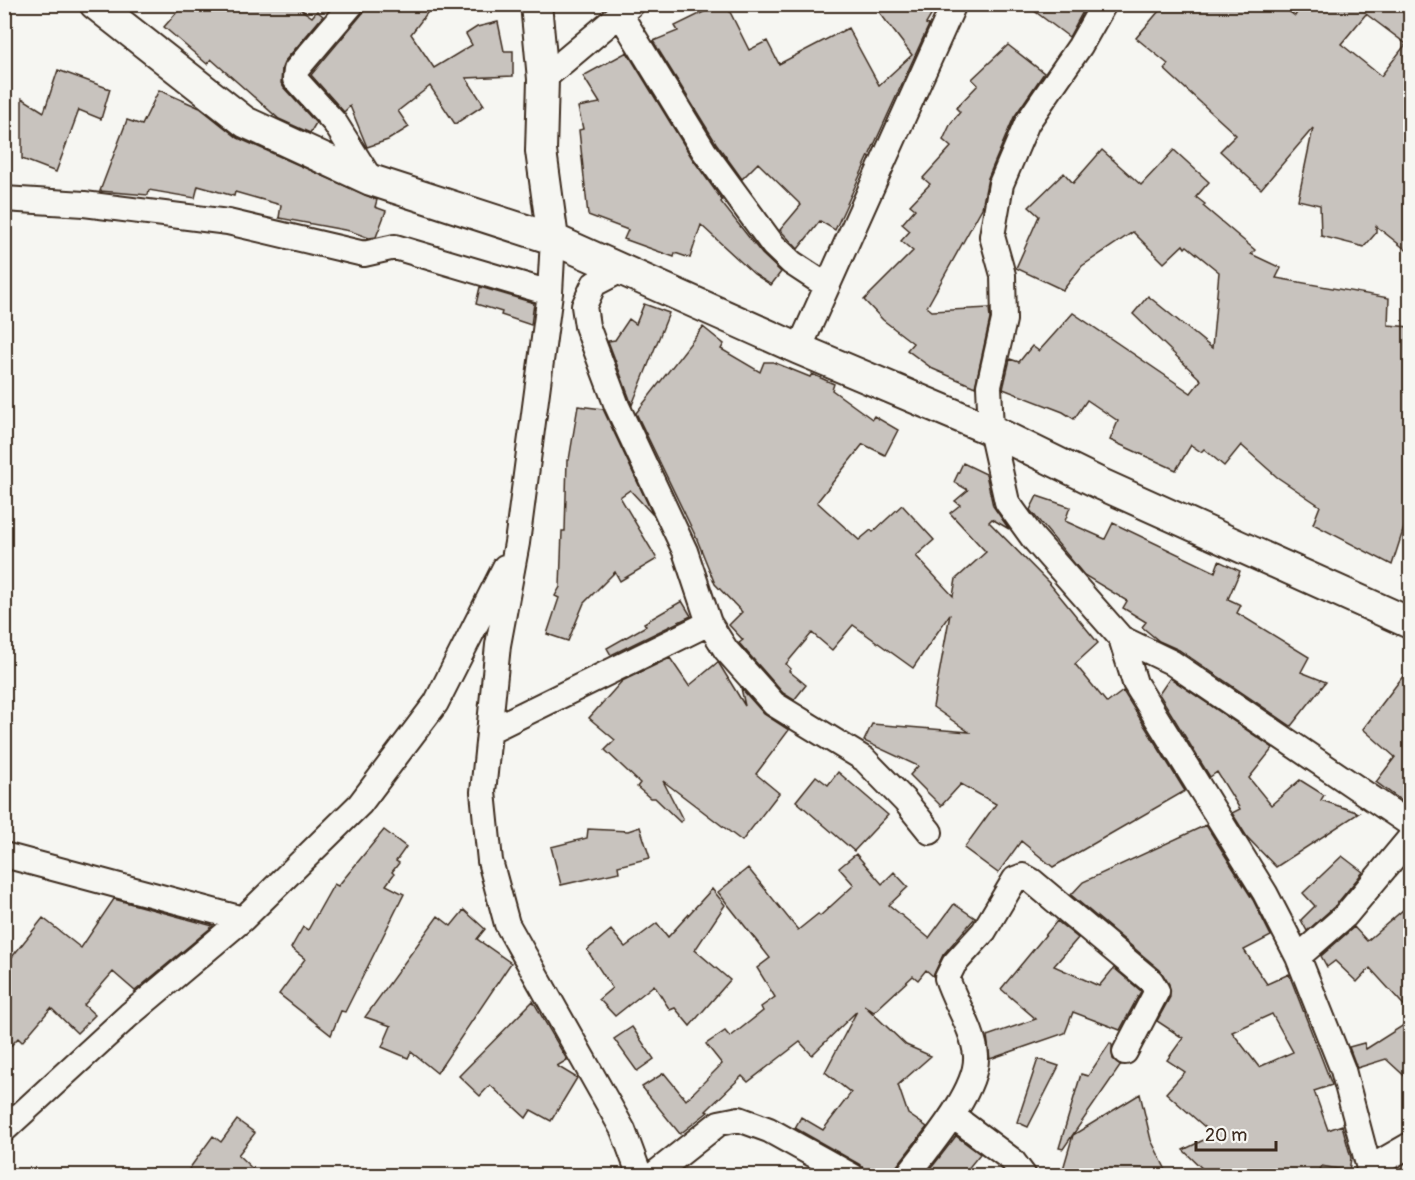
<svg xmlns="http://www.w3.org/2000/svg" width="1415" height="1180" viewBox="0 0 1415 1180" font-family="Pangolin,sans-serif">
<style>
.building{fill:#c8c3be;stroke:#3b2a1e;stroke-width:1.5;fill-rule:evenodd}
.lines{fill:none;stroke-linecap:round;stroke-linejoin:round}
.minor-casing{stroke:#3b2a1e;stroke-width:28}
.tertiary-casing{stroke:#3b2a1e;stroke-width:34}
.minor{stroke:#f6f6f2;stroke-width:24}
.tertiary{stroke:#f6f6f2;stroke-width:30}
</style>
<rect width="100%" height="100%" fill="#f6f6f2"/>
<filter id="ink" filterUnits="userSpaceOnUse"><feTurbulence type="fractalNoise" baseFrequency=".0167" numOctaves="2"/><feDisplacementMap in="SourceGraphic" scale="12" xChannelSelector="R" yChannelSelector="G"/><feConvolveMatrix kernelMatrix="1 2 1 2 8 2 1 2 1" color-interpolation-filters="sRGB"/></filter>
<g filter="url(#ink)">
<path class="building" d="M184,4h109l19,13 5,-6 6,5 -38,45 -3,7 -1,15 3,5 32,35 -6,10 -31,-14 -68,-60 -4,5 -43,-37z
M366,4h68l-23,30 23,34 38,-23 -6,-11 11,-7 21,-5 6,29h9v25l-47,2 18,27 -29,19 -25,-38 -32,25 11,16 -21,13 -21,7 -17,-41 -6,6 -33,-37 52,-62z
M720,4h6l23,46 18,-9 12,23 69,-36 31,57 33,-30 -39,-51h65l-12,20 3,1 -94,205 -15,-9 -22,28 -18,-19 21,-25 -43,-42 -16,16 -26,-36 -63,-102 25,-10 -3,-5z
M1025,4h62l-18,33z
M1165,4h114l16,12 7,-12h108v249l-34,-27v7l-12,14 -43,-11 -1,-31 -22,-5 15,-72 -52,61 -41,-38 16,-16 -72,-66 4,-5 -32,-26zM1366,14l40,30 -25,32 -40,-32z
M1008,45l36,28 -30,44 -26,61 -6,30 -55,99 5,4 57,-3 1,11 -15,68 -42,-18 -26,-19 6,-7 -30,-23 -19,-20 49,-49 -12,-10 9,-10 -8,-7 13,-15 -5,-4 20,-21 -7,-6 28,-31 -8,-7 8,-17 9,-11 -4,-4 22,-23 -6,-6z
M627,52l65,106 30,42 -1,2 41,52 19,18 -10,13 -17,-11 -53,-49 -11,33 -15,-5 -1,4 -50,-18 4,-9 -40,-15 -9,-85 4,-1 -5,-22 22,-4 -17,-27z
M58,70l52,19 -9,30 -22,-9 -23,62 -34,-13v-61l22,14z
M159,90l41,18 38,30 139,62 -2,7 11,4 -10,26 -7,1 -19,-7 -71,-13 2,-13 -46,-13 -1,4 -36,-10 -3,12 -46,-8 -1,5 -48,-4 27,-71 15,5z
M1102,150l39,35 33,-35 35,32 -13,15 9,7 -2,2 52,44 -4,4 30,14 -5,10 113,20 -1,27 22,2v182l-18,56 -79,-41 7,-18 -43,-29 -36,-32 -17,21 -20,-17 -3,3 -10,-7 -15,25 -66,-30 8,-19 -31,-21 -13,19 -11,-7 -60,-23 7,-30 9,3 13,-16 7,5 34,-38 118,80 10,-13 -68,-66 15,-18 64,52 7,-76 -32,-26 -2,2 -2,-3 -19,18 -31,-31 -51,34 -19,24 -47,-22 23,-52 -10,-9 35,-34 9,10z
M480,287l54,16 -3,22 -30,-10 1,-3 -26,-8z
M644,304l25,9 -37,92 -24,-64 7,-1 14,-21 7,5z
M703,327l21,17 -3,5 39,23 4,-10h9l37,15 2,-3 22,10 -2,6 40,29 2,-3 24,14 -13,25 -22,-11 -46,58 42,38 12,-10 2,2 29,-27 32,35 -18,16 37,40 3,-17 30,-27 -36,-39 10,-8 -5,-4 13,-11 -14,-8 9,-19 23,11 7,32 16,23 -17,-10 -3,3 61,62 48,59 -23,21 32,39 16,-12 62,100 -132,76 -32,-26 -23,32 -34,-25 32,-44 -35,-20 -20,22 -31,-31 8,-9 -54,-25 8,-17 97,8 -36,-25 17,-93 -37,54 -60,-43 -21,25 -20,-17 -26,31 5,5 -2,2 17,14 -12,15 -11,-7 -44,-50 4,-3 -14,-15 13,-13 -27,-28 -19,-47 -60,-124z
M578,406l25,3 50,106 -23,-25 -10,7 37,62 -37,22 -5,-9 -31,31 -16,38 -21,-7 12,-36 -4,-2 5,-9 2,-56h3l2,-71h2z
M1037,496l33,11 -5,14 40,18 8,-16 102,49 4,-11 21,10 -12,28 13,6 -4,8 72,44 -8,15 25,10 -35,44 -112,-76 -20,-9 -17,-14 4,-5 -23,-14 4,-7 -43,-26 -54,-65z
M682,601l9,15 -80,39 -4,-7 39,-22 -2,-3z
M670,658l19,28 29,-24 27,44 -4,-18 23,26 25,16 -33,44 23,19 -37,48 -79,-60 20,39 -3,2 -25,-24h-5l-13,-11 3,-4 -35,-33 10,-10 -26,-22 33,-37z
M1410,667v140l-34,-25 19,-25 -32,-28z
M1170,678l103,70 -24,30 22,27 29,-25 24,15 -3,5 38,13 -83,54 -29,-30 -15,-24 8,-4 -23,-37 -7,5 -51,-83z
M838,772l50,43 -34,36 -58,-50 20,-25 12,9z
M1206,825l47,75 18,36 -27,14 23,34 22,-10 43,111 -18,6 14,39 14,-5 9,33 -2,13 -27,-5 -6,10h-106l-27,-26 31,-15 -48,-42 19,-21 -18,-12 16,-22 -26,-17 13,-24 -1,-13 -9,-14 -89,-75 12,-13zM1272,1014l21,38 -34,15 -27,-35z
M640,827l10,31 -32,8 1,6 -58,13 -10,-38 36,-9 1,-9 40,2z
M384,830l22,17 -10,14 3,2 -7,9 2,2 -8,11 18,9 -59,118 -4,-1 -10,24 -52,-41 26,-35 -14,-11 12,-21 5,3 26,-46 4,2z
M856,854l26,30 12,-12 14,15 -19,18 40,33 25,-34 21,14 -32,37 -10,21 -7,-6 -8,10 -5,-4 -39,36 -10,-7 42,40 25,11 -33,29 10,29 19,13 -31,40 -3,9h-20l-14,-12 -64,-36 6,-11 22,13 28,-37 -26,-21 32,-61 -45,44 -12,-13 -52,40 -6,-6 -36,35 2,1 -28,22 -38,-47 22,-14 22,27 36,-36 -16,-20 19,-13 5,6 33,-26 -2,-4 14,-10 -18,-29 13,-10 -52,-66 30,-24 50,62 20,-16 2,2 34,-31 -15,-17z
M1342,856l21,16 -28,34 -28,25 -6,-11 14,-14 -12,-13z
M712,889l13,16 -30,45 35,30 -40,46 -15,-18 -5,2 -16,-25 -39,31 -16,-17 13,-11 -25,-38 24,-20 14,17 32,-24 11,14z
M114,899l99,27 -78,65 -22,-19 -29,33 11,10 -18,18 -26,-25 -29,34 -4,-4 -14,15v-86l39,-49 38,30z
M1410,904v108l-40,-44 -13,14 -22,-21 -8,6 -6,-11 33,-29 13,14z
M464,910l21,19 -8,10 34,24 -74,110 -26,-21 -3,6 -26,-11 9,-21 -26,-9 73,-101 13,10z
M1057,921l21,17 -24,28 45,20 15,-18 27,23 -21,39 -47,-18 -8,21 -75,26 -3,-23 49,-17 -35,-30z
M533,1001l34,59 -10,6 20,12 -26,43 -20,-11 -5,8 -36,-33 -10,11 -21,-20z
M1410,1021v60l-24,-22 -29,9 -8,-21 15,-4 2,6z
M632,1027l22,32 -17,12 -23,-32z
M1110,1043l2,2 1,14 8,6 -58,84 -4,-1 22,-74 7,2z
M1038,1059l21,7 -31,61 -11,-5z
M1140,1094l11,46 18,36h-108l12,-41z
M237,1120l18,13 -17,22 22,21h-76l29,-40 8,6z
M956,1136l24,18 -18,22h-37z"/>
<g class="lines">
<defs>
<path id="minor" d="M352,4l-56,66 -1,9 40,44 36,57
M1104,4l-24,42 -53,77 -26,61 -9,52 11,39 1,45 -15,66 2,44 16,72 26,36 88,100 50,24 239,162
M620,14l84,137 69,94 19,18 35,23
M543,79l89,-75
M4,199l80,5 144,18 136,32 31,-7 155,46
M553,239l-3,54 -33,250 -19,102 -15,147 7,69 17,63 116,206 17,46
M621,270l-27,14 -10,22 3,20 30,80 68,145 24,72 17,27 48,54 90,55 41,42 25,31
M799,349l155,-345
M1121,638l14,45 130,210 33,64 45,113 28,106
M491,730l218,-107
M4,855l239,64
M1298,957l47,-41 65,-78
M953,1116l59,44 12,16
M4,1130l125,-115 114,-96 117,-115 76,-101 69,-136
M1370,1168l40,-23
M652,1176l67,-53 20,-4 30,11 83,46
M907,1176c21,-28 71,-85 69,-120 -2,-26 -21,-53 -29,-78l7,-14 30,-33 31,-52 8,-3 9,5 119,100 6,10 -32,61"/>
<path id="tertiary" d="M95,4l150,118 126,58 182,59 246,110 192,81 110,54 309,139
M536,4l7,75 -2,72 12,88"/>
</defs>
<use href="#minor" class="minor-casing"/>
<use href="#tertiary" class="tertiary-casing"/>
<use href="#minor" class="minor"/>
<use href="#tertiary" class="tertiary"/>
</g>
</g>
<rect width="1415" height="1180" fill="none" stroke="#f6f6f2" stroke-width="24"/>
<rect x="12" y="12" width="1391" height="1156" fill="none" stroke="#3b2a1e" stroke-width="2" filter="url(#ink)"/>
<path d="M1196 1141v9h80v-9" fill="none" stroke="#3b2a1e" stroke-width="3"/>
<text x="1205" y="1141" font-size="18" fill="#3b2a1e" stroke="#f6f6f2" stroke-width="4.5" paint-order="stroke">20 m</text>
</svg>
